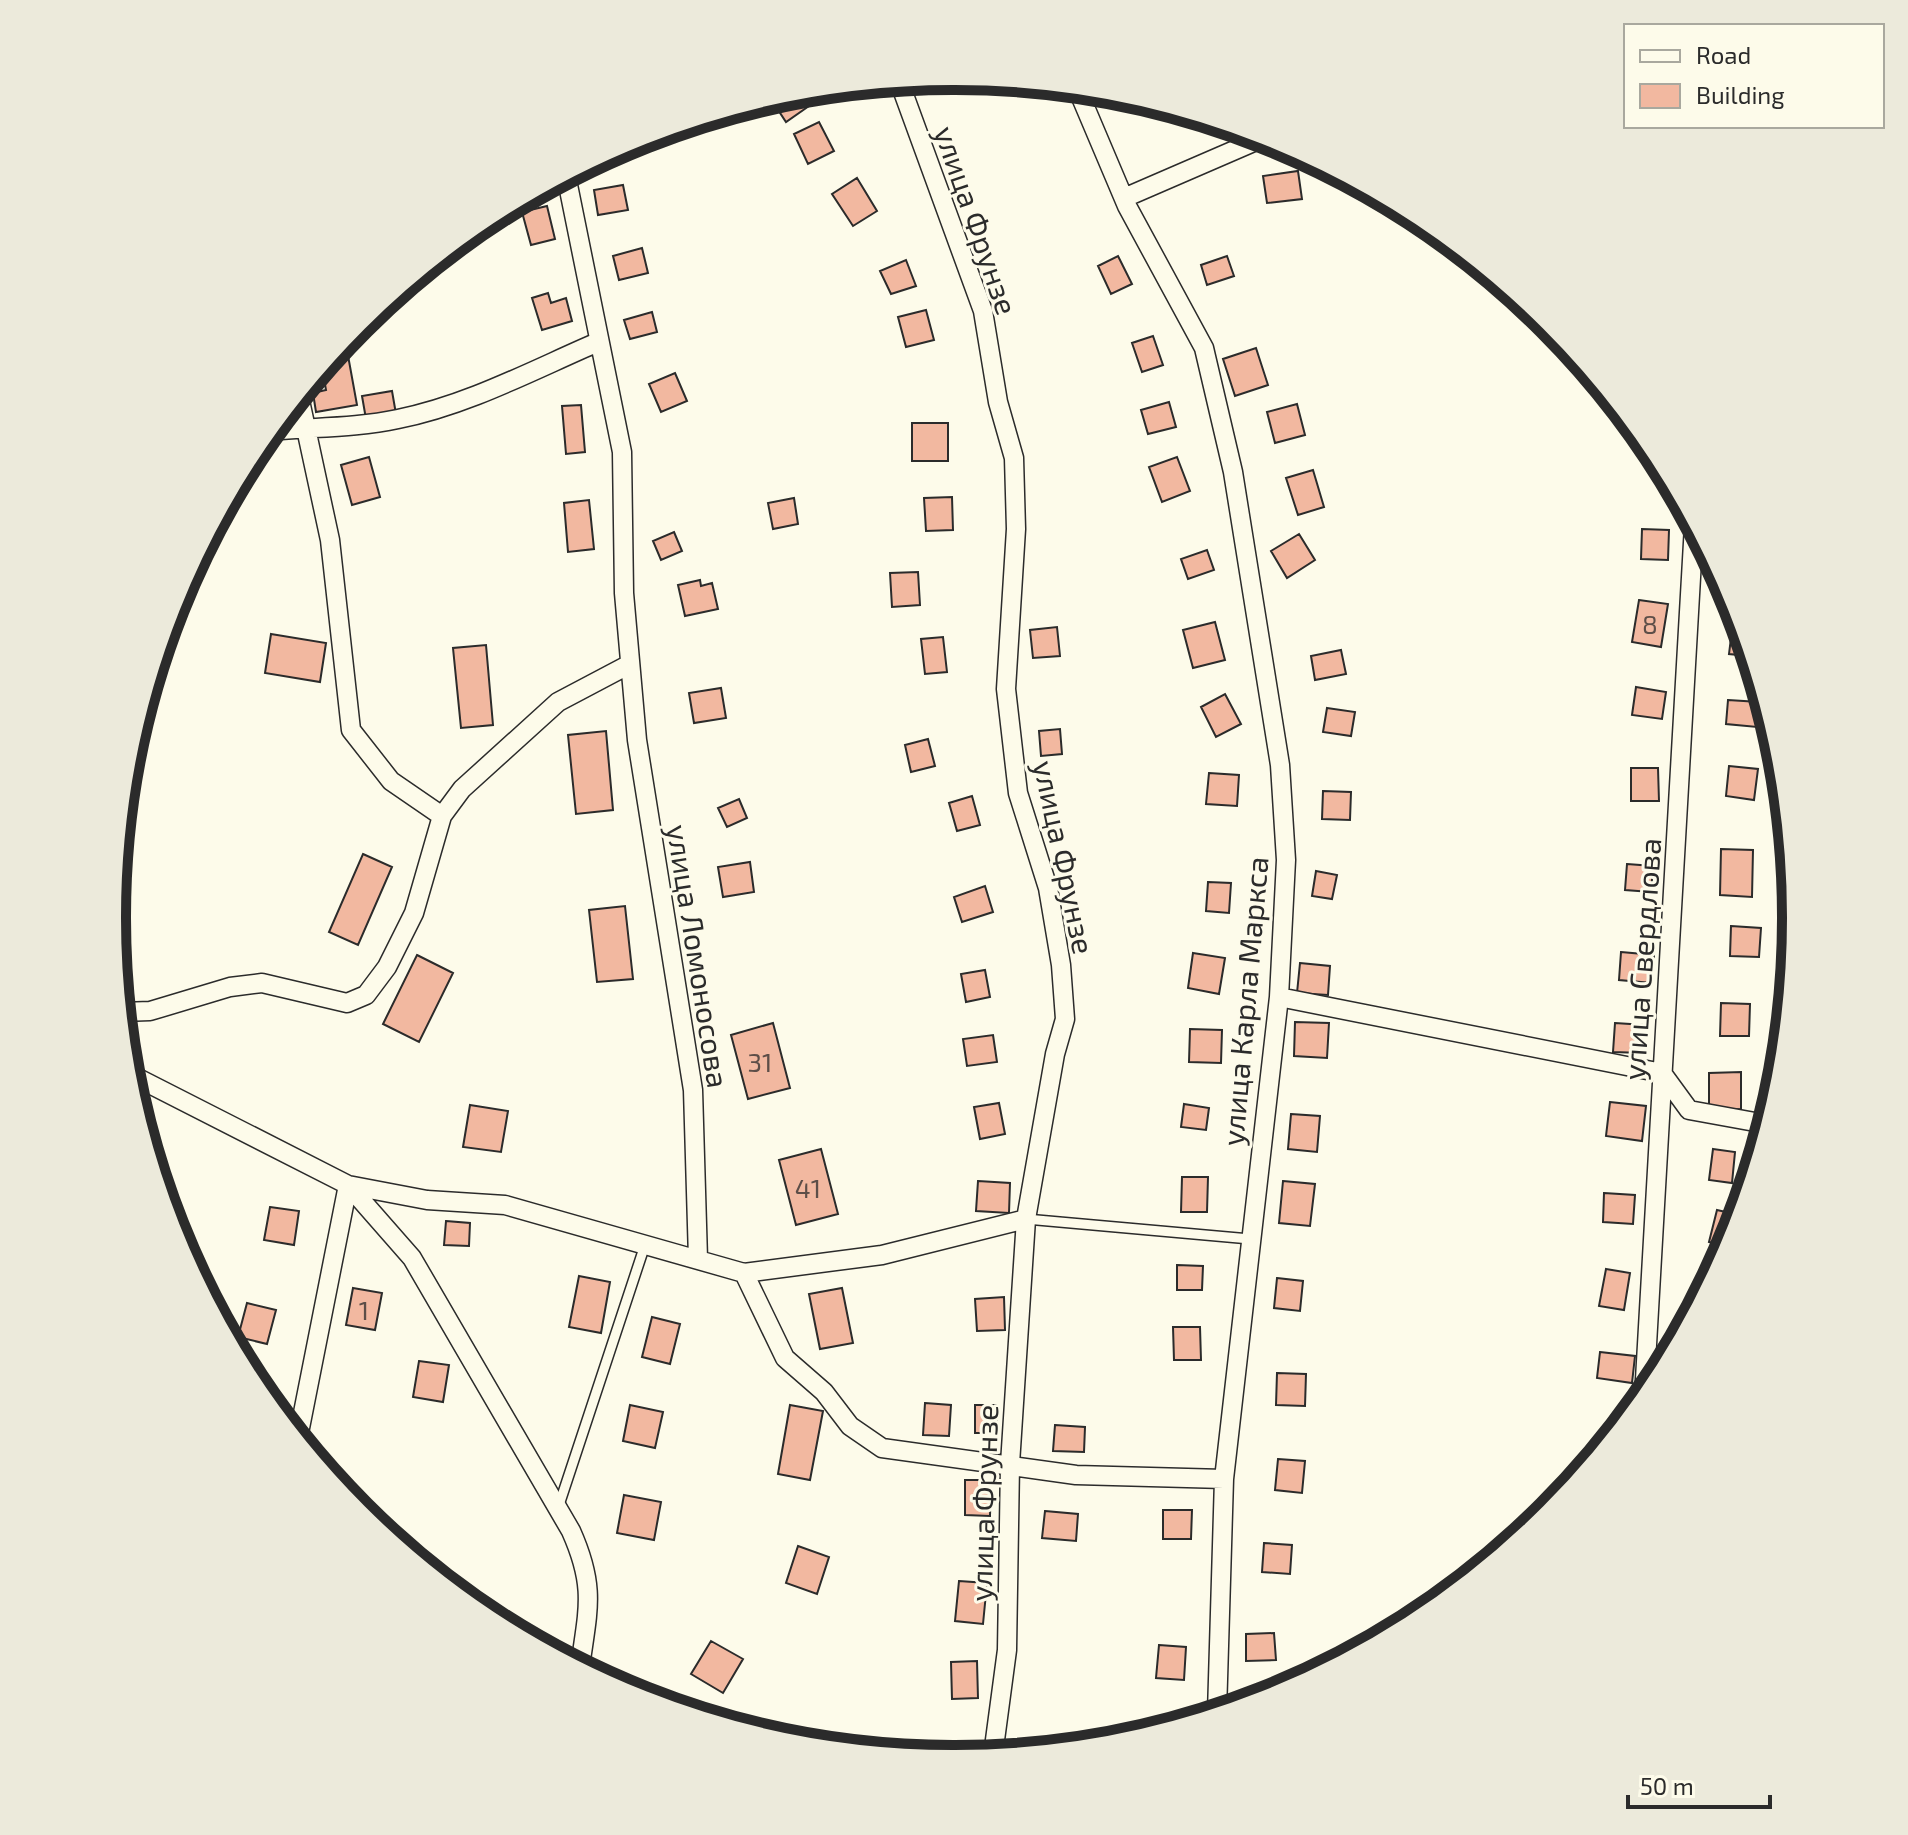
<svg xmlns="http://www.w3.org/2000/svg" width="1908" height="1835" viewBox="0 0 1908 1835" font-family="'Exo 2',sans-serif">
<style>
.building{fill:#f2b8a0;stroke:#2b2b2b;stroke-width:2}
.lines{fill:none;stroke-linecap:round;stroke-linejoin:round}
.service-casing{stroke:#2b2b2b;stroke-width:12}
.minor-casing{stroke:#2b2b2b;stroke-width:21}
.service{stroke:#fdfbea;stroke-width:9}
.minor{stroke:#fdfbea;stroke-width:18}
.labels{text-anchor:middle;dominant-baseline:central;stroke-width:6;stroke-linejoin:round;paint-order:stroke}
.number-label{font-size:26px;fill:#5d4e48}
.street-label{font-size:30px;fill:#2b2b2b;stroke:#fdfbea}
.rim{fill:none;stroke:#2b2b2b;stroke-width:10}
</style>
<rect width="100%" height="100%" fill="#fdfbea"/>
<path class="building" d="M800,91l9,15 -23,16 -15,-23z
M819,122l15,29 -26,13 -14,-30z
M1331,169l24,13 -22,2z
M1298,171l4,28 -35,4 -4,-27z
M857,178l20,33 -24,15 -21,-32z
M623,185l5,25 -30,5 -4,-25z
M547,206l8,33 -24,6 -9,-33z
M642,248l6,25 -29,7 -6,-24z
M1118,256l14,28 -21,10 -13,-28z
M1227,256l7,20 -27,9 -6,-20z
M906,260l10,26 -25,8 -11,-23z
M548,293l3,10 15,-5 6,23 -30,9 -10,-32z
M926,310l8,30 -28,7 -8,-30z
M652,312l5,20 -27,7 -6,-19z
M1153,336l10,29 -21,7 -10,-29z
M1256,348l12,37 -33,11 -12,-37z
M347,350l10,55 -41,7 -3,-19 13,-3 -4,-23 13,-15z
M675,373l12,28 -26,11 -12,-28z
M392,391l4,23 -30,5 -4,-23z
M1169,402l7,25 -28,7 -7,-24z
M1297,404l8,31 -30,8 -8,-31z
M581,405l4,47 -19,2 -4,-48z
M912,423h36v38h-36z
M369,457l11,40 -28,8 -11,-40z
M1177,457l13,34 -28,11 -13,-35z
M1313,470l11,37 -26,8 -12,-37z
M952,497l1,33 -27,1 -2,-33z
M794,498l4,26 -25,5 -5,-26z
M589,500l5,49 -26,3 -4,-49z
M1642,529l27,1 -1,30 -27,-1z
M674,532l8,19 -21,9 -8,-19z
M1299,534l16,26 -28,18 -16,-27z
M1207,550l7,20 -26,9 -7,-20z
M918,572l2,33 -28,2 -2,-34z
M700,580l1,6 11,-3 6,26 -33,7 -7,-31z
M1639,600l29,4 -7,43 -29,-5z
M1734,614h3l13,42 -21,-2z
M1215,622l10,38 -32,8 -10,-38z
M1057,627l3,29 -27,2 -3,-28z
M271,634l55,9 -6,39 -55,-9z
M943,637l4,35 -22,2 -4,-35z
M486,645l7,80 -32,3 -8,-80z
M1341,650l5,24 -31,6 -4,-24z
M1636,687l30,5 -4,27 -30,-4z
M721,688l5,30 -32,5 -5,-30z
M1225,694l16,30 -25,13 -15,-30z
M1728,700l31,2 -2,25 -31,-3z
M1327,708l28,4 -4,24 -28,-4z
M1060,729l2,25 -21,2 -2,-25z
M606,731l7,79 -37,4 -8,-79z
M928,739l7,27 -24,6 -6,-27z
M1729,766l29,3 -4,31 -28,-4z
M1631,768h27l1,33h-28z
M1209,773l30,2 -2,31 -31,-2z
M1323,791l28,1 -1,28 -28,-1z
M972,796l8,29 -23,6 -8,-28z
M739,799l8,19 -20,9 -9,-19z
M1721,849l32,1 -1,47 -32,-2z
M363,854l29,13 -34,78 -29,-13z
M750,862l4,30 -31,5 -5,-30z
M1627,864l26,2 -2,26 -26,-2z
M1316,871l21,4 -5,24 -20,-3z
M1208,882l23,1 -2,30 -23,-2z
M985,886l8,26 -31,10 -8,-25z
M625,906l8,73 -36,3 -8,-72z
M1731,926l30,2 -2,29 -29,-1z
M1621,952l33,3 -2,28 -33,-3z
M1193,953l32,5 -6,36 -31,-6z
M417,955l36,18 -34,69 -36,-18z
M1300,963l30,3 -2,29 -31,-2z
M985,970l5,27 -24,5 -5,-28z
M1721,1003l29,1 -1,32h-29z
M1295,1022l34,1 -2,35 -33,-2z
M773,1023l17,65 -42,11 -17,-64z
M1615,1023l30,2 -2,28 -30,-1z
M1190,1029l32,1 -1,33 -32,-1z
M993,1035l4,27 -30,4 -4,-27z
M1741,1072v37l-32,1v-37z
M1610,1102l36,4 -4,35 -36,-5z
M999,1103l6,31 -25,5 -6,-32z
M1184,1104l25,4 -3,22 -25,-3z
M470,1105l38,6 -7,41 -38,-5z
M1291,1114l29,2 -3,36 -29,-3z
M821,1149l17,65 -42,11 -17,-65z
M1713,1149l22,3 -3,31 -23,-3z
M1182,1177h26l-1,35h-26z
M978,1181l32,2 -1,30 -33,-2z
M1283,1181l32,3 -5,42 -31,-3z
M1604,1193l31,2 -2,29 -30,-2z
M270,1207l29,4 -5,34 -30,-5z
M1717,1210l22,5 -11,31 -19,-4z
M446,1221l24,2 -1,23 -25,-1z
M1177,1265l26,1 -1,24h-25z
M1606,1269l24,4 -6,37 -25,-4z
M579,1276l31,6 -9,51 -32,-6z
M1277,1278l26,3 -3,30 -26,-3z
M353,1288l29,5 -7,37 -29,-5z
M842,1288l11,55 -33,6 -11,-55z
M1004,1297l1,33 -28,1 -2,-32z
M247,1303l29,7 -9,34 -29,-7z
M652,1317l28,7 -10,40 -28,-7z
M1173,1327h27l1,33h-27z
M1600,1352l35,4 -3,27 -35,-5z
M419,1361l30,4 -6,37 -30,-5z
M1277,1373l29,1 -1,32 -29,-1z
M925,1403l26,2 -2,31 -26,-1z
M630,1405l33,7 -8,36 -32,-7z
M790,1405l33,6 -13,69 -32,-6z
M975,1405h22v28h-22z
M1055,1425l30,2 -1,25 -31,-1z
M1278,1459l27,2 -3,32 -27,-3z
M965,1480h26l-1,36 -25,-1z
M624,1495l37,7 -7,38 -37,-7z
M1163,1510h29l-1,29h-28z
M1045,1511l33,3 -2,27 -34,-3z
M1264,1543l28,2 -2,29 -28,-2z
M798,1546l31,11 -12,37 -31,-11z
M959,1581l28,2 -4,41 -28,-3z
M1274,1633l2,27 -30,1v-27z
M711,1641l32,18 -20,34 -32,-19z
M1159,1645l27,2 -2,33 -28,-2z
M977,1661l1,37 -26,1 -1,-37z"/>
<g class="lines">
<defs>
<path id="service" d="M1026,1219l224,20
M558,1508l87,-263"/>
<path id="minor" d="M899,81l84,230 15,91 16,56 2,71 -10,160 12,104 30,95 13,77 4,54 -10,35 -29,165 -16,245 -3,186 -14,105
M1077,88l50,118 77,142 29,124 47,293 6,95 -7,137 -55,482 -7,234
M566,175l56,277 2,141 13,147 56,350 5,169
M1124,198l141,-61
M299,396l31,144 21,190 40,51 51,35
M270,431c43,-4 86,-3 128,-12 70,-14 135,-49 200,-77
M1279,997l383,76 27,37 77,14
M122,1012l28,-1 80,-24 32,-4 85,20 19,-8 21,-28 27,-54 28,-97 20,-27 96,-87 72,-38
M128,1073l220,112 64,73 159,273c25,56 17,78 9,136
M744,1273l138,-18 144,-36
M1644,1397l50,-872
M298,1438l50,-253 79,15 78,5 239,68 41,85 39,34 26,34 32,22 194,27 148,4"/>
</defs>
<use href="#service" class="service-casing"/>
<use href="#minor" class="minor-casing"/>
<use href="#service" class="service"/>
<use href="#minor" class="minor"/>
</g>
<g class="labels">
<g class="number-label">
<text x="1650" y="623">8</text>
<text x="760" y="1061">31</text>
<text x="808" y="1187">41</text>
<text x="364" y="1309">1</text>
</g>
<g class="street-label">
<text transform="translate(977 220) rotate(71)">улица Фрунзе</text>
<text transform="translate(1065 857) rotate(78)">улица Фрунзе</text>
<text transform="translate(699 956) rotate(81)">улица Ломоносова</text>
<text transform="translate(1641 959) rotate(-86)">улица Свердлова</text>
<text transform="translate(1244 1001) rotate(-85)">улица Карла Маркса</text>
<text transform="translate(983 1503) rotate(-88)">улица Фрунзе</text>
</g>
</g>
<path d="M0 0H1908V1835H0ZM953 90H955A827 827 0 0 1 1782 917V918A827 827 0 0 1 955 1745H953A827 827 0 0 1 126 918V917A827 827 0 0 1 953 90Z" fill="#eceadb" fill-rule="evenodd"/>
<path class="rim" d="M953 90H955A827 827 0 0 1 1782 917V918A827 827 0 0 1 955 1745H953A827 827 0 0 1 126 918V917A827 827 0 0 1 953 90Z"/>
<rect x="1624" y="24" width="260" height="104" fill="#fdfbea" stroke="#a9a89e" stroke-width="2"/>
<rect x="1640" y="50" width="40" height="12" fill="#fdfbea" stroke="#a9a89e" stroke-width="2"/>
<text x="1696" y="64" font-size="24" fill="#2b2b2b">Road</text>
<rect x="1640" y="84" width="40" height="24" fill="#f2b8a0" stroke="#a9a89e" stroke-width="2"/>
<text x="1696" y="104" font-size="24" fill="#2b2b2b">Building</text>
<path d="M1628 1795v12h142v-12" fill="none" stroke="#2b2b2b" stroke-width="4"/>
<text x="1640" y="1795" font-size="24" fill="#2b2b2b" stroke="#fdfbea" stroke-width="6" paint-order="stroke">50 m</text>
</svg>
